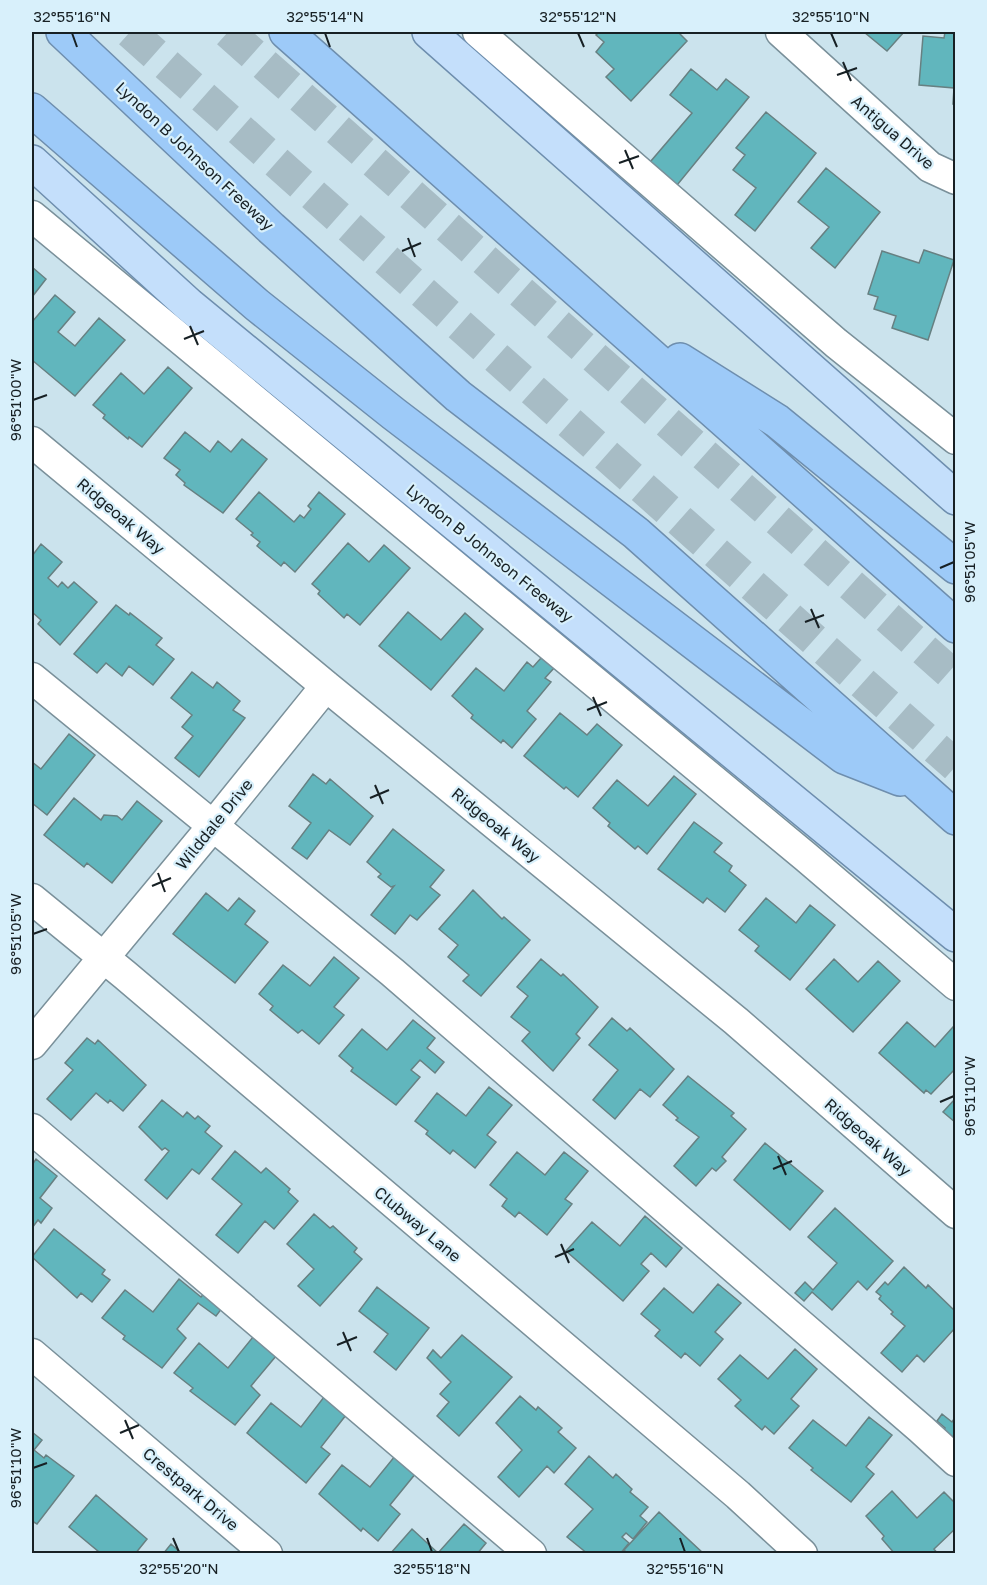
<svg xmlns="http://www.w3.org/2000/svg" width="987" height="1585" viewBox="0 0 987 1585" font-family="'Golos Text',sans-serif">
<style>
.building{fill:#61b6bd;stroke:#678082;stroke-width:1.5}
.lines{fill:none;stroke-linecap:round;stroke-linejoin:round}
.highway-tunnel{stroke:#a7bcc5;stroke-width:33;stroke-dasharray:33 16;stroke-linecap:butt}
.minor-casing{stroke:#7a909a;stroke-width:33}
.major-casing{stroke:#6e8eae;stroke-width:36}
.highway-casing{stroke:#6e8eae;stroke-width:36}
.minor{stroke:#fff;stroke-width:30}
.major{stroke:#c4dffb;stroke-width:33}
.highway{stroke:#9dcaf8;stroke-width:33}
.ticks{fill:none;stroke:#172024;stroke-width:2}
.labels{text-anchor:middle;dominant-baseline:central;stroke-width:4.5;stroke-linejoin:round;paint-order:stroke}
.street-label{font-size:16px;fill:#172024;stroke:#d8f0fb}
.neatline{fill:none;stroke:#172024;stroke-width:2}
.ticks-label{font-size:15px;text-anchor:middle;fill:#172024}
</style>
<rect width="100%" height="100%" fill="#cbe3ed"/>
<path class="building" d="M599,32h79l9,9 -56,60 -25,-24 8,-8 -18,-17 8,-10 -8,-7z
M864,32h40l-17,19z
M945,32h11v72h-3l1,-16 -35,-3 4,-49 21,2z
M691,69l26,21 9,-11 23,18 -76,93 -28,-22 47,-55 -22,-18z
M766,112l50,41 -61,78 -20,-16 21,-27 -23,-18 12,-15 -9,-7z
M826,168l54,44 -45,56 -24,-20 18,-21 -31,-25z
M924,250l30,10 -26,80 -36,-12 4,-12 -22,-7 4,-12 -10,-3 14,-43 37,12z
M32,267l14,12 -14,18z
M55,295l20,17 -17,20 17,14 24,-28 26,22 -50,56 -43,-36v-38z
M168,367l24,21 -50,59 -13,-10 -1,2 -25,-21 2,-3 -12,-10 28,-32 23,21z
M185,432l25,20 8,-11 13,11 11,-13 25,20 -44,54 -39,-28 1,-2 -9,-8 4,-5 -16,-12z
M259,492l35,30 6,-7 4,3 7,-9 -3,-3 11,-14 26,22 -50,58 -11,-10 -3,4 -24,-20 3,-4 -9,-7 2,-2 -17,-14z
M348,543l21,19 15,-17 26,23 -50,57 -13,-11 -3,4 -26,-24 2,-3 -8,-7z
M41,544l21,18 -14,16 10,9 4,-5 6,6 6,-6 23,20 -37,43 -22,-21 3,-4 -9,-8v-56z
M116,605l13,10 1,-2 32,25 -6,7 18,14 -21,26 -24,-19 -7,10 -16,-13 -9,10 -23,-19z
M408,612l33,28 24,-27 18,16 -52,61 -52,-44z
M541,658l13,10 -9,10 6,4 -24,29 9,8 -24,29 -9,-8 -2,3 -30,-25 2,-3 -21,-19 24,-28 28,23 23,-29 6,5z
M192,672l21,16 4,-6 23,19 -7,9 12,8 -46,59 -24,-19 18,-22 -11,-9 10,-12 -21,-17z
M560,713l27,22 10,-11 25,21 -44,52 -12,-10 -2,2 -40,-33z
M69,734l26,21 -48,60 -15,-12v-41l9,7z
M313,774l13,10 4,-5 43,37 -23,29 -21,-15 -22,29 -15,-11 19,-25 -22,-17z
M674,776l22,18 -49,60 -9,-8 -3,3 -27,-23 2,-3 -17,-15 24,-28 31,26z
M74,798l27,22 3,-5 13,1 5,4 15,-19 25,20 -50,62 -25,-20 -3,4 -40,-32z
M694,822l28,21 -8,9 18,14 -3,5 17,14 -21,27 -18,-14 -4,5 -45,-34z
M393,829l51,41 -14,17 10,8 -23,25 -7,-5 -15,19 -24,-19 23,-29 -3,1 -13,-10 3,-3 -14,-12z
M473,890l29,29 2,-2 26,23 -49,56 -18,-15 6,-6 -21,-18 10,-12 -19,-16z
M206,893l22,18 11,-13 16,13 -10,13 23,18 -33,41 -62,-49z
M766,898l30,25 14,-18 25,20 -45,55 -35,-29 4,-5 -20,-16z
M334,957l25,21 -25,29 10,8 -25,29 -17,-14 -4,3 -28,-23 3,-4 -14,-12 24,-29 27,21z
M541,959l20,17 2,-2 35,33 -22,27 4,4 -27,33 -31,-30 8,-9 -19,-15 17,-21 -11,-9z
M834,959l24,23 20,-21 22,20 -47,51 -47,-43z
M612,1018l15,13 3,-3 44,41 -24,28 -10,-8 -25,30 -22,-19 25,-30 -29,-25z
M413,1020l22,18 -8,10 17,14 -9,11 -15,-13 -9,10 9,7 -24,28 -45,-34 2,-3 -14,-12 23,-27 25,21z
M907,1022l28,25 18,-20 3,2v39l-25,26 -5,-4 -2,3 -45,-40z
M87,1038l8,6 3,-4 48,45 -23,26 -13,-11 -2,3 -12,-10 -25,27 -24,-21 26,-29 -8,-7z
M688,1076l46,37 -3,3 15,13 -24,28 4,4 -10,10 -4,-3 -16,18 -22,-20 25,-29 -23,-17 2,-2 -15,-13z
M489,1087l23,18 -25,30 9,7 -21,26 -22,-18 -3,4 -24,-20 2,-3 -13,-10 22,-28 29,23z
M956,1098v25l-13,-11z
M162,1100l21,17 4,-5 8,7 3,-3 12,10 -5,6 17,14 -23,28 -7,-5 -25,30 -22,-19 24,-29 -4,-3 -3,2 -23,-23z
M765,1143l58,48 -33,39 -56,-50z
M235,1151l26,22 5,-5 24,21 -2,3 10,9 -24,28 -9,-8 -27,32 -22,-18 26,-31 -30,-25z
M517,1152l28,23 19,-23 24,19 -23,28 7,5 -25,31 -28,-23 -4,5 -13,-11 5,-7 -17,-14z
M36,1159l21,17 -17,22 12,10 -11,15 -3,-3 -6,8v-63z
M835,1208l58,53 -26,29 -9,-9 -26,29 -20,-18 -8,9 -9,-8 10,-11 8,8 24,-27 -29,-26z
M314,1214l16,14 3,-2 24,22 -3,4 8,7 -42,47 -22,-20 16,-17 -27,-25z
M645,1216l37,32 -16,19 -15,-14 -10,11 8,7 -26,30 -57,-50 26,-29 28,24z
M54,1229l51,41 -3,4 8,6 -18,22 -11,-9 -4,5 -45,-41z
M904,1267l22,21 2,-3 28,27v15l-32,35 -7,-7 -15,17 -21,-19 24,-27 -14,-12 2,-2 -14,-13 2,-3 -5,-4 9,-10 3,3z
M179,1279l22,18 7,-8 18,14 -10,13 -18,-13 -21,26 9,9 -24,30 -39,-29 2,-3 -23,-18 23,-28 28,22z
M718,1284l23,19 -26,29 8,7 -23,27 -15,-13 -4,5 -26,-22 5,-6 -19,-16 23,-26 29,25z
M377,1287l52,41 -33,42 -22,-18 14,-18 -29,-23z
M462,1335l50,42 -53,59 -22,-20 12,-14 -9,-8 11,-12 -24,-24 6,-8 8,8z
M253,1337l23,19 -25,30 9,9 -25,30 -45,-34 3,-3 -19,-15 25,-30 29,25z
M795,1349l22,20 -26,30 8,7 -25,28 -9,-8 -3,4 -27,-24 6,-6 -23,-21 22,-24 28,24z
M520,1396l16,14 2,-3 24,21 -4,4 18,16 -22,25 -7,-7 -28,31 -21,-20 24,-27 -26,-27z
M324,1397l22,18 -25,32 9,7 -24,29 -59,-50 24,-30 30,24z
M942,1414l10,8 4,-6v26l-13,-10 2,-4 -8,-7z
M869,1417l23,18 -26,32 8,7 -23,28 -40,-32 2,-2 -24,-20 24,-28 33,26z
M32,1432l10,8 -8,10 10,8 2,-3 28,21 -37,48 -5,-3z
M395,1456l21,17 -26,32 10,9 -22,27 -15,-13 -2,3 -42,-37 23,-29 28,22z
M589,1456l24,22 3,-4 16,15 -2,3 18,15 -8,9 7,6 -14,17 -7,-6 -4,4 7,6 -9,11h-32l-21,-17 26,-28 -28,-25z
M892,1491l25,27 27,-26 12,12v24l-22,21 4,5h-43l-13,-15 2,-3 -18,-20z
M96,1495l51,44 -12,15h-37l1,-2 -30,-25z
M659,1512l45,42h-76l-4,-4z
M464,1524l22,19 -9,11h-87l22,-25 26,24z
M171,1544l11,10h-19z"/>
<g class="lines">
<path class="highway-tunnel" d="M130,32l826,734
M228,32l728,646"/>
<defs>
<path id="minor" d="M478,32l358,311 120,96
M781,32l149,135 26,12
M32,216l774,641 150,128
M32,442l294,244 410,335 220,192
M32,678l360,294 529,457 35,32
M32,899l93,76 613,520 64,59
M32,1044l180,-217 114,-141
M32,1129l499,425
M32,1354l235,200"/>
<path id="major" d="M429,32l527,466
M32,162l157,143 767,630"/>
<path id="highway" d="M63,32l208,196 187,168 178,137 320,285
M286,32l670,594
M32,110l225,195 137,109 450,343 56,22
M680,360l97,61 179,146"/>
</defs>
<use href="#minor" class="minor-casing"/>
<use href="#major" class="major-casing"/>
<use href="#highway" class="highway-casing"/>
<use href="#minor" class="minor"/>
<use href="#major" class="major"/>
<use href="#highway" class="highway"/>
</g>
<path class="ticks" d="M72,33l5,14M325,33l5,14M578,33l6,14M831,33l6,14M843,62l8,19M837,75l20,-7M625,150l8,19M619,163l20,-7M408,238l7,19M402,251l19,-8M190,326l8,19M184,339l20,-8M33,400l14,-5M940,568l14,-6M811,609l8,19M805,622l19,-7M593,697l8,19M587,710l20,-8M375,785l8,19M370,798l19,-8M158,873l7,19M152,886l19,-8M33,934l14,-5M940,1102l14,-6M778,1156l8,19M773,1169l19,-8M561,1244l8,19M555,1257l19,-8M343,1332l8,19M337,1345l20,-8M125,1420l8,19M120,1433l19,-8M33,1468l14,-5M173,1538l6,14M427,1538l5,14M680,1538l5,14"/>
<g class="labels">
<g class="street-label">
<text transform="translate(893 132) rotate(41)">Antigua Drive</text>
<text transform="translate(195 156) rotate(43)">Lyndon B Johnson Freeway</text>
<text transform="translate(121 516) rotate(40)">Ridgeoak Way</text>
<text transform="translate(490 553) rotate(39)">Lyndon B Johnson Freeway</text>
<text transform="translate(214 824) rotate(-51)">Wilddale Drive</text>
<text transform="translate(496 825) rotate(39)">Ridgeoak Way</text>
<text transform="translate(868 1137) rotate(41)">Ridgeoak Way</text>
<text transform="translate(418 1224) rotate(40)">Clubway Lane</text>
<text transform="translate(191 1489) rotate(40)">Crestpark Drive</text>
</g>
</g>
<rect width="987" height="1585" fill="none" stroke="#d8f0fb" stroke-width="66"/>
<rect x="33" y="33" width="921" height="1519" class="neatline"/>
<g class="ticks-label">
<text x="72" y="22">32°55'16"N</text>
<text x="325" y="22">32°55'14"N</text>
<text x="578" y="22">32°55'12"N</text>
<text x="831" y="22">32°55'10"N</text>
<text transform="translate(16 400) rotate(-90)" y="5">96°51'00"W</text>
<text transform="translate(970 562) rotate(-90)" y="5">96°51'05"W</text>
<text transform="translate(16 934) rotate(-90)" y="5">96°51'05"W</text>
<text transform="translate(970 1096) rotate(-90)" y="5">96°51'10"W</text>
<text transform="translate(16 1468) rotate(-90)" y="5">96°51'10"W</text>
<text x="179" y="1574">32°55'20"N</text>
<text x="432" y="1574">32°55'18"N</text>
<text x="685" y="1574">32°55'16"N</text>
</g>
</svg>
